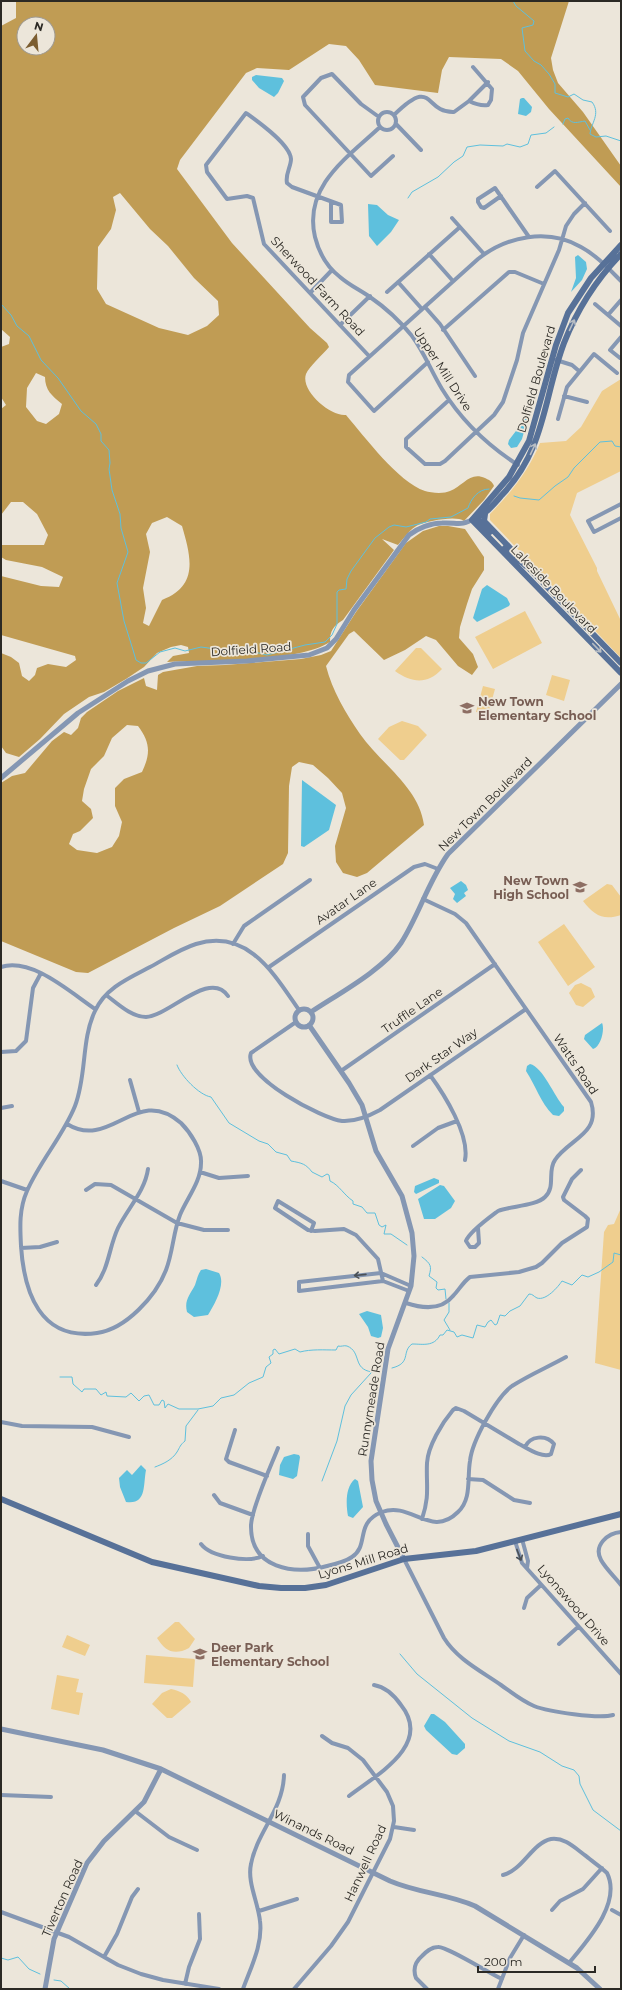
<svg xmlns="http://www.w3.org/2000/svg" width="622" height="1990" viewBox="0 0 622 1990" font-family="Montserrat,sans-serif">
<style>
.green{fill:#efce8e}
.forest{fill:#c09c54;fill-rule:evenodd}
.water{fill:#5ec0dd}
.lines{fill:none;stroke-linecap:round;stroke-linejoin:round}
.stream{stroke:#5ec0dd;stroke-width:1}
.minor{stroke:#8597b3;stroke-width:4}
.tertiary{stroke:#8597b3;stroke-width:5}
.secondary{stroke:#577198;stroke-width:6}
.oneway{stroke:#b8bdc3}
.oneway2{stroke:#4a5056}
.labels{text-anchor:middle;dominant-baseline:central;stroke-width:3.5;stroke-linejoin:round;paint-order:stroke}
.street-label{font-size:12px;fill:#2b2924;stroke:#ece6da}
.education-label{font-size:12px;font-weight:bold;fill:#785e54;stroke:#ece6da;text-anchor:start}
</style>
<rect width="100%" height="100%" fill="#ece6da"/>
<path class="green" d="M621,379v92l-44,22 -7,22 27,53v3l24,50v37l-131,-138v-6c21,-21 39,-44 50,-71l26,-2 15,-14 21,-36z
M525,611l17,32 -49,26 -18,-32z
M416,648h5l21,21c-15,16 -30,14 -47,2z
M552,675l18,5 -6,21 -18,-6z
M483,686l12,3 -7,25 -12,-2z
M402,721l16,5 9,9 -23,25h-4l-22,-21 11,-12z
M607,884l5,1 9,12v18c-18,6 -27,0 -38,-14z
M564,924l31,43 -27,19 -30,-44z
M581,983l10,5 4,9 -12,10 -7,-2 -7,-12 6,-8z
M621,1208v162l-26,-7 9,-131 4,-7 6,-1z
M175,1622h4l16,17 -6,9c-15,8 -24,3 -32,-10z
M67,1635l23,10 -5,11 -23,-9z
M146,1655l49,4 -2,28 -49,-4z
M57,1675l22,4 -3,13 7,1 -4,22 -28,-6z
M171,1689c9,2 16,5 20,13l-19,16h-5l-15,-14 10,-11z"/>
<path class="forest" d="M14,1h555l-18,57 2,12 5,13 25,29 38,54v21l-72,-78 -31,-38 -17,-12 -52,-2 -7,13 -4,23 -63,-8 -16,-25 -13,-14 -17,-2 -40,26 -32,-2 -11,5 -66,87 -3,9 55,74 78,85 17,15 2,4c-6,7 -20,20 -23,27 -6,17 25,43 40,41 19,22 52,67 79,76 6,2 19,3 25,0 13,-5 20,-20 35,-13 4,2 7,3 9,8l-10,14 -20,21c-8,-6 -36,0 -46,4 -8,4 -14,13 -20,20l-16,-6 12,11 -51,70c-10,6 -13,11 -13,22 -33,21 -122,18 -163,20l6,-6 16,-3 -1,-6 -7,-2 -10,2 -14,6 -13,14 -18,12 -22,13 -15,5 -25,17 -24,25 -21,18 -13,-4 -5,-7v-93l10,4 8,6 3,13 7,5 6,-6 2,-7 11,-4 18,3 10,-7 -1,-4 -74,-21v-59l40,10 18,1 4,-10 -21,-10 -36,-7 -5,-3v-12h43l4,-10 -11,-21 -14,-12h-12l-10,13v-106l5,-4 -5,-8v-50l8,-3 1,-7 -9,-8v-303l15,-8v-16zM24,24h24v24h-24zM120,193l30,36 18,17 26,32 24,23 1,14 -12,11 -19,9 -29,-7 -53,-24 -9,-15 1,-42 13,-18 5,-19 -3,-13zM36,373l9,4c0,13 7,19 17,27l-3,10 -13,10 -9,-3 -11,-14 1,-19zM167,517l15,9c9,31 17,60 -20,74l-13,26 -6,-3 3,-15 -3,-20 7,-36 -4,-18 6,-11z
M439,526h9l17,3 19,28v13l-12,19 -5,15 -7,23 -1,11 14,16 5,13 -6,8 -14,-9 -22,-26 -10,-4 -21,14 -21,10 -30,-29 -5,3 -23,32c6,24 20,48 34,68 21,30 59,53 64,91l-57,48 -10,4 -14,-4 -7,-11 -1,-16 11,-38 -4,-15 -14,-15 -15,-13 -14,-3 -7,5 -3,19 -1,67 -5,11 -63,42 -46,22 -86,45 -12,-1 -75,-31v-158l11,-7 13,-3 27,-32 12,-9 7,3 7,-7 3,-10 6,-6 31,-21 26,-13 2,8 11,4 1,-15 5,-3 34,-6 28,-1 76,-6 20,-4 10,-4 25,-39 50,-69 17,-12zM127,725l11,1c12,16 13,27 4,46l-18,7 -9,9v18l7,16 -3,14 -7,11 -15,6 -20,-3 -8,-6 4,-10 7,-3 13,-13 -2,-9 -9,-8 2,-12 7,-20 13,-13 8,-18z"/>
<path class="water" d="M256,75l26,3 2,3 -6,12 -4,4 -15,-9 -7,-8v-3z
M522,98h2l8,9 -1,5 -5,4 -8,-2 2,-15z
M368,204l9,1 11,10 11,5 -8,12 -14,14 -8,-10z
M578,255l8,7 1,7 -5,11 -11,12 5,-14 -1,-21z
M529,414l-7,25 -5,8 -6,1 -3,-4 1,-4z
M487,585l20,13 3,6 -1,2 -32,16 -4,-4 9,-29z
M302,780l34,25 -7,25 -25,17 -3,-1z
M461,881l5,4 2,5 -4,3 2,3 -9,7 -4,-4 2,-5 -5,-6z
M602,1023c3,6 -1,24 -9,26l-9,-10 1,-4z
M530,1064c13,3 24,32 34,43v4l-5,5 -6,-1c-13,-13 -17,-29 -27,-44l1,-5z
M434,1178l5,2v3l-23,11 -2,-2 1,-6z
M440,1185l4,1 11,15 -4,7 -16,11h-11l-6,-20z
M206,1269l13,4c7,11 -4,31 -11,42l-14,2 -7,-5c-3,-12 3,-17 8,-27 2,-6 3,-11 6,-15z
M367,1311l14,4 2,13 -2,9 -3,1 -7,-2 -3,-9 -9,-13z
M294,1454l5,1 1,2 -3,19 -4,3 -14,-4 1,-10 4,-8z
M141,1465l5,5c-3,15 1,35 -20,32l-6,-15 -1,-9 8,-8 5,5z
M355,1479l3,2 5,26 -10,11 -5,-2c-2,-11 -3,-29 7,-37z
M431,1714h3l11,8 20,22v4l-8,7 -5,-1 -26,-24 -2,-4z"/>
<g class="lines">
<path class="stream" d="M513,1l3,5 18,15 -1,4 -11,3 3,23 9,10 7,4 8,9 6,10v9l13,4 6,-3 9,6 9,2c9,12 -1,21 -2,32l6,3 10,-1 15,5
M563,124l2,-5 3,-1c4,7 10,4 17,3l5,9
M408,198l4,-6 26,-15 16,-15 9,-6 4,-9 13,-2 23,1 4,-2 13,3 8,-3 3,-9 15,-2 8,-6
M1,304l10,11 6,11 12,10 12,24 17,18 23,33 15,13 5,10v7l8,9 1,13 -1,6 3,21 8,24 1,14 7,24 -11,31 7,38 9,29 3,10 5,3h5l14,-11 15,-4 10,3 16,-4 22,3 11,-3 33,8 38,-10 20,-3 7,-7 5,-11v-32l2,-2 7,-1 1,-10 4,-8 24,-33 14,-11 5,-2 12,2 20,-5 4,-3 21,-2 17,-9c3,-9 10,-19 21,-19
M514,496l6,2 19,2 16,-14 13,-9 6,-9 26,-26 12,-1 3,5 6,1
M177,1065c4,11 22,30 34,32l18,26 30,18 9,3 8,8 11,3 4,6c11,2 15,3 21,11l10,5 5,-3 2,1 1,6c9,4 14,14 23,20v3l9,3 5,6h8l4,12 3,2 4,-2 -2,9h7l16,11
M422,1257c9,7 10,9 7,19l8,6 -1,6 2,2 7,-1 1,10
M449,1303v9l-5,8 6,10
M392,1368c20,-5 9,-16 20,-24 11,0 22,3 28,-9h3l4,-5 7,2 3,5 5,-2 11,3 4,-13 8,2 3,-5 3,-2 4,5 2,-1 3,-9 5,1 5,-5 10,-5 9,-12c4,0 4,2 8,4 9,3 21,-11 25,-17l10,4 10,-10 6,2 11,-5 14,-10 1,-9 7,2
M60,1377h12l1,7 9,8 2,-3h12l5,6 5,-3 1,4 19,1 5,-4 8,8 5,-5 5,-1 5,10h5l3,-5 2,1 1,7 3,-4 11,5h19l15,-3 8,-8 13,-3 15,-12 14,-6 3,-10 5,-4 -2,-6 4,-3v-4l2,-1 4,5 16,-5 5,3c11,-3 24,-2 36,-2l2,-4c3,1 6,-1 9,0 15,6 5,23 25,26l5,-2
M155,1467c8,-3 17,-7 22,-15 3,-5 3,-7 8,-11l1,-15 12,-16
M322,1481l15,-40 8,-35 6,-11 20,-22
M400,1654l17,20 55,44 37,23 31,11 22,14 12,4 5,6 1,8 13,26 28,21
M1,1958l7,2 10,-3 11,12 11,5
M54,1980l7,1 9,8"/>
<path class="minor" d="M469,101c6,3 12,5 19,4l3,-5 1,-11 -19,-22
M378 121a9 9 0 1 1 18 0a9 9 0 1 1-18 0Z
M394,115c41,-40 29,-2 60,-3l15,-11 19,-19
M379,117l-18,-13 -29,-30 -11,4 -18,19 2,8 66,71 22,-20
M396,124l25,26
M380,127c-32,30 -77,59 -65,110 4,16 12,30 25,40 9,8 20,13 30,20 16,11 30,24 42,39 12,16 19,35 30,53 19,31 45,56 76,76
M537,187l18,-16 55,60
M501,196l-17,12 -3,-1 -3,-5v-3l17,-11 34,49
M331,202v20h11l-1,-17 -49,-18 -5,-4c-2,-9 4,-16 4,-24 -1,-15 -34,-38 -45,-46l-40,52 1,7 20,27 20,-3 6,2 11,46 105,112
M452,218l32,36
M429,254l24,27
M398,282l24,27
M387,292l73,-65
M310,293l22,-23
M595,304l26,22
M425,307l15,17 35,52
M608,315l13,-15
M340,325l30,-29
M443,330l66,-58h6l29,12
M621,337l-11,13 10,8 1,-1
M556,360l16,5 7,6
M428,362l-54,49 -26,-29 1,-7 129,-116c29,-23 70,-31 103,-12 15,8 28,22 40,34
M564,396l23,6
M449,400l-43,39v8l19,17h15l5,-3 49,-46 9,-13 14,-42 6,-27 36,-83 7,-24 8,-12 11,-11
M558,419l9,-32 27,-33 23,19
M621,504l-33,17 6,11 27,-14
M423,899l32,15 11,9 125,179c10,32 -22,37 -36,58 -8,11 1,27 -10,37 -9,9 -35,9 -47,14 -8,6 -29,21 -32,30l4,6h5l4,-4 -1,-15
M233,944l11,-18 66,-46
M1,967c31,-10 70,26 94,42
M269,967l145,-100 11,-3 13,5
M106,995c11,8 25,22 40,22 23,-1 64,-48 82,-21
M296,1022l-45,31c-9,24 72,66 91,68 14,1 27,-5 38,-11l146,-101
M1,1052l15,-1 10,-10 7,-53 8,-15
M341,1071l154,-107
M430,1075c14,19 40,60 35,85
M130,1080l9,32
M1,1108l11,-2
M67,1124c44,27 69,-40 114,-1 9,9 21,27 20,40 0,19 -14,35 -21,52 -7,18 -7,37 -14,55 -10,26 -40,59 -69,63 -57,8 -73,-41 -76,-87 -1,-19 -2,-37 6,-55 13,-30 36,-55 48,-85 12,-31 6,-66 20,-95 10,-23 34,-33 55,-44 15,-8 30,-18 46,-23 52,-16 78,30 103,66
M413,1146l25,-18 19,-7
M200,1172l19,6 29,-2
M1,1181l26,9
M86,1190l9,-6 16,1 66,38 27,7h24
M311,1231l3,-8 -36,-22 -3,7 33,22 7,1 29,-2 12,6 22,24 5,22
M21,1248l19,-1 17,-5
M96,1285c13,-17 13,-38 22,-57 10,-20 27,-37 30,-59
M409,1291l-26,-10 -84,10v-9l82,-9 30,13
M406,1303c15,5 35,8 47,-7 6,-6 10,-14 17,-19l49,-5 17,-5 6,-4 20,-20 25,-16 1,-8 -3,-3 -21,-16 -1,-3 9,-18 9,-9
M1,1422l21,4 70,1 37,10
M235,1430l-9,29 3,3 38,14
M278,1448c-7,18 -26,59 -27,77 -1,44 43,50 76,41 9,-2 18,-4 25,-9 18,-12 2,-34 30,-45 29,-11 49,27 76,0 14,-13 9,-34 12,-51 2,-20 26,-63 42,-75 17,-11 36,-19 54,-29
M468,1479l15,1 31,20 16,3
M214,1495l6,8 33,12
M422,1519c8,-24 4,-33 5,-56 1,-17 15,-40 26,-53l3,-2 8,3 55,33c8,4 24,15 32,10l3,-10c-8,-10 -24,-8 -29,3
M621,1532c-13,1 -28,13 -20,28 5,9 14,17 20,25
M308,1534v12l12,22
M522,1539l6,22 -1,7
M515,1541l7,22 99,111
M201,1544c10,13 47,19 62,12
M404,1559l40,79c13,21 37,33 57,47 10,7 21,16 33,21 15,6 65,13 79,9
M524,1608l3,-10 14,-13
M559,1644l19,-17
M1,1795l50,2
M349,1796c27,-21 84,-51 52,-91 -7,-10 -15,-18 -27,-20
M135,1811l34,26 28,13
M394,1827l20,3
M503,1875c20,-5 29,-32 48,-36 14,-2 25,10 35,17 7,6 15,11 21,17 15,30 -20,68 -38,90
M552,1910l8,-9 23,-12 19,-21
M612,1910l9,5
M259,1911l38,-12
M1,1912l68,25 49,28 23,9 22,6 56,9
M104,1957l13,-23 15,-37 6,-8
M185,1984l4,-17 11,-28 -1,-25
M243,1989c8,-22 20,-45 17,-68 -2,-19 -13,-39 -9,-57 6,-32 32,-54 33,-89
M294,1989l37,-43 17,-24 42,-83 4,-18 -1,-15 -6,-14 -24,-32 -15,-12 -16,-5 -10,-7
M427,1989l-11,-11c-3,-8 -1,-16 6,-22 4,-4 9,-9 16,-9 8,-1 51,26 64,32
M498,1989l12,-31 14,-23"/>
<path class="tertiary" d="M1,778l77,-65 50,-32 20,-10 27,-7 72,-3 62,-6 18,-7 9,-9 18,-29 55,-75c9,-7 22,-12 33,-12 15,-1 19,4 33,-5
M295 1018a9 9 0 1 1 18 0a9 9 0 1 1-18 0Z
M311,1012c27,-18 72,-42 90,-69 18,-28 27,-61 47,-89l173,-170
M309,1025l40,58 13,22 14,46 26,45 10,37 2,23 -3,30 -23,63 -17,112 1,19 4,21 10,23 18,35
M1,1729l102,21 58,19 229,112c28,12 58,13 85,25l102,62 23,21
M45,1989l9,-50 33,-76 17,-22 40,-39 17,-33"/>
<path class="secondary" d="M621,245l-30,33 -23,35 -12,32 -27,96 -20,36 -37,43 149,153
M485,514l-1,7 27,28
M490,532l-14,-14c11,-5 17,-13 25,-22 45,-47 42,-97 63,-153 13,-33 32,-63 57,-89
M505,548l21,18
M524,563l97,100
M1,1499l151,63 107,24 22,2h24l21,-3 78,-26 72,-8 145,-37"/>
</g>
<defs><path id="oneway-shaft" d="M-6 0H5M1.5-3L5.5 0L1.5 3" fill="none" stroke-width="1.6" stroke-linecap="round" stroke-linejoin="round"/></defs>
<g class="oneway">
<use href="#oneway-shaft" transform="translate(572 325) rotate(-65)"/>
<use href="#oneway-shaft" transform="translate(533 449) rotate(-65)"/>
<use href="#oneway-shaft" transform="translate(597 648) rotate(46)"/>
</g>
<g class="oneway2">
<use href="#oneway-shaft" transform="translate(360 1275) rotate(174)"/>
<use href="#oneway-shaft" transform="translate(519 1555) rotate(69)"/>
</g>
<defs>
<symbol id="school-bare" viewBox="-9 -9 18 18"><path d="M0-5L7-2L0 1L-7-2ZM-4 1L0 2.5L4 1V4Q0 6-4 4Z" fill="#8d6e63" stroke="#ece6da" stroke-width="2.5" paint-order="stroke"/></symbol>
</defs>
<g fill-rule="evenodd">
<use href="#school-bare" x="457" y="698" width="20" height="20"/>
<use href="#school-bare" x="570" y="877" width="20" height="20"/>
<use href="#school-bare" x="190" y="1644" width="20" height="20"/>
</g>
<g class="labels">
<g class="street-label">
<text transform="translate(318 286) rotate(47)">Sherwood Farm Road</text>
<text transform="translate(443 369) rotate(57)">Upper Mill Drive</text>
<text transform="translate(536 379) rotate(-74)">Dolfield Boulevard</text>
<text transform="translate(554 589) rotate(46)">Lakeside Boulevard</text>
<text transform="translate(251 649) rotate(-4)">Dolfield Road</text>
<text transform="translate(485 804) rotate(-45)">New Town Boulevard</text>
<text transform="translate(346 901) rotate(-35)">Avatar Lane</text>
<text transform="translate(412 1010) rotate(-35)">Truffle Lane</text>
<text transform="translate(441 1055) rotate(-35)">Dark Star Way</text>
<text transform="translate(576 1064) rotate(56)">Watts Road</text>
<text transform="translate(371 1399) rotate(-81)">Runnymeade Road</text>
<text transform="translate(363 1561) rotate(-17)">Lyons Mill Road</text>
<text transform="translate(574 1605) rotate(49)">Lyonswood Drive</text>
<text transform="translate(314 1832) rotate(26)">Winands Road</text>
<text transform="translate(365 1863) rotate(-65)">Hanwell Road</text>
<text transform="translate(62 1898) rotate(-66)">Tiverton Road</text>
</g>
<g class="education-label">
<text x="478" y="701">New Town<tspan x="478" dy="14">Elementary School</tspan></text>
<text x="569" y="880" text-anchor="end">New Town<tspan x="569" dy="14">High School</tspan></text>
<text x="211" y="1647">Deer Park<tspan x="211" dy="14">Elementary School</tspan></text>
</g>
</g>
<rect width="622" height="1990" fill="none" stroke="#2b2924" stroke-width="4"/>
<g transform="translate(36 36) rotate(16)"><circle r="19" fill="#ece6da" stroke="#9f9a91"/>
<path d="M0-3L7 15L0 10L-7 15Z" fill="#7b5d31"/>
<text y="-6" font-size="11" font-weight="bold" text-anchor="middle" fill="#2b2924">N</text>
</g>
<path d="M478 1966v6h117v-6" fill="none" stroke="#2b2924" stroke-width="2"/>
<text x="484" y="1966" font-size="12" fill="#2b2924" stroke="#ece6da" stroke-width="3" paint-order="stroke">200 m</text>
</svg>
